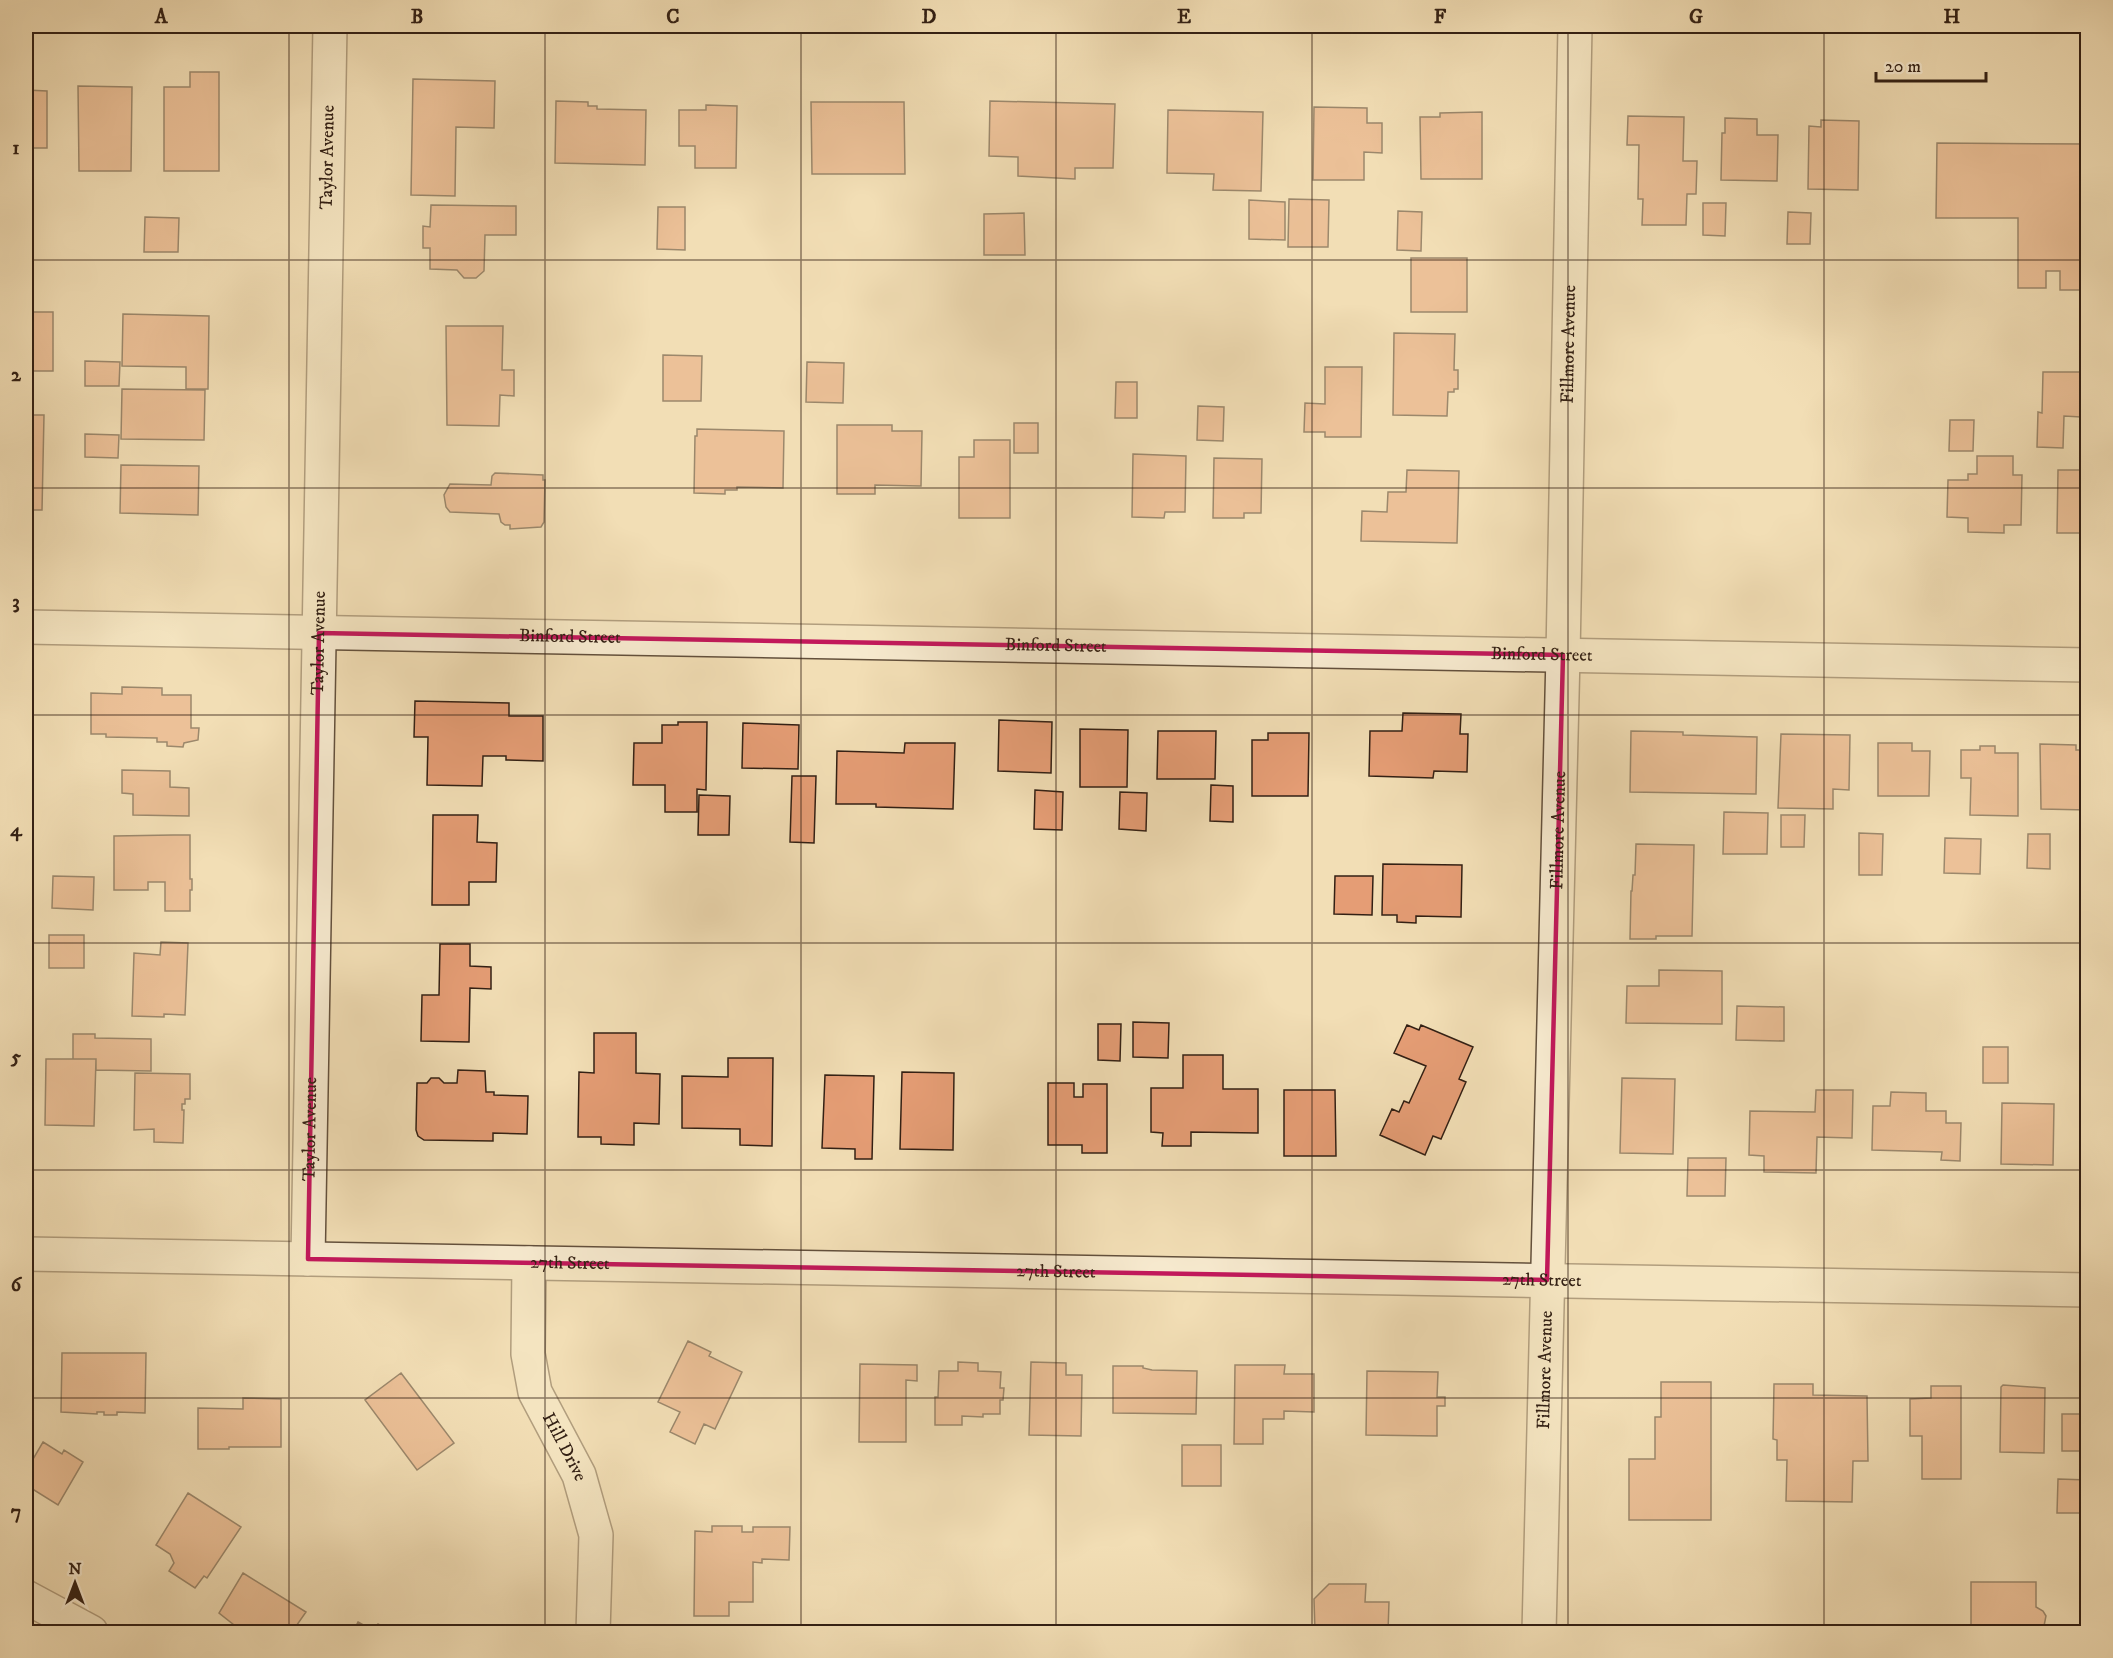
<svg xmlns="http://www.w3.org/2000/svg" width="2113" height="1658" viewBox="0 0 2113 1658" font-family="'IM FELL DW Pica',serif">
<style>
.building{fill:#e59d75;stroke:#332014;stroke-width:1.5}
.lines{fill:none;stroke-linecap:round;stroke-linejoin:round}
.minor-casing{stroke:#63503c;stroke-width:36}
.minor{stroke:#f7eacf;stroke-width:33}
.marked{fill:none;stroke:#c2185b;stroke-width:4.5;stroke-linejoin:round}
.grid{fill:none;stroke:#332014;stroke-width:1.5;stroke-opacity:0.55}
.labels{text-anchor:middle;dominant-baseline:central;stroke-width:5;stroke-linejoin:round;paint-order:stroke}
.street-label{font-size:18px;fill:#332014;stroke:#f7eacf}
.neatline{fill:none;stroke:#332014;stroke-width:2}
.grid-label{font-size:20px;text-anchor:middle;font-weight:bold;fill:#332014}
</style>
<rect width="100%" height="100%" fill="#f2deb5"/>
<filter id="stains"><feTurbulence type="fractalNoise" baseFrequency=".00333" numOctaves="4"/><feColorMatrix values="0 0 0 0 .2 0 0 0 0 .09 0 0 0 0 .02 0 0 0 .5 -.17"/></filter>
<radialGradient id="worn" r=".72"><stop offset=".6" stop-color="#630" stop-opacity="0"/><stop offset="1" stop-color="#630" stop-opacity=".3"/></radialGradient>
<path class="building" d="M190,72h29v99h-55v-84h26z
M413,79l82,2 -1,47 -38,-1 -1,69 -44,-1z
M78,86l54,1 -1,84h-52z
M26,90l21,1v57h-21z
M556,101l32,1v4h9v3l49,1 -1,55 -90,-2z
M990,101l125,3 -2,64h-38v11l-57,-3v-19l-29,-1z
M811,102h93l1,72h-93z
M706,105l31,1 -1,62h-41v-22h-16v-36h27z
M1314,107l53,1v15h15v30l-18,-1v28h-51z
M1168,110l95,2 -2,79 -48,-1 1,-16 -47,-1z
M1482,112v67h-61l-1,-62h20v-4z
M1628,116l56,1 -1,44h14l-1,33h-9l-1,31h-44l1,-26h-5l1,-54h-12z
M1725,118l32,1v16h21l-1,46 -56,-1 1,-47h3z
M1821,120l38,1 -1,69 -50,-1 1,-63 12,1z
M1937,143l151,1v146h-28v-19h-14v17h-28v-70h-82z
M1289,199l40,1 -1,47h-40z
M1249,200l36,2v38l-36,-1z
M1703,203h23l-1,33 -22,-1z
M431,205l85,1v29h-31l-1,36 -8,7h-12l-7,-8 -27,-1v-21h-7v-22l7,1z
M658,207h27v43l-28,-1z
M1398,211l24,1 -1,39 -24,-1z
M1788,212l23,1 -1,31h-23z
M1024,213l1,42h-41v-41z
M145,217l34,1 -1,34h-34z
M1411,258h56v54h-56z
M26,312h27v59h-27z
M123,314l86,2 -1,73h-22v-22l-64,-1z
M446,326h57l-1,44h12v26l-14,-1 -1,31 -52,-1z
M1394,333l61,1 -1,36h4v19h-4v3h-6l-1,24 -54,-1z
M663,355l39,1 -1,45h-38z
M85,361l35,1 -1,24h-34z
M807,362l37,1 -1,40 -37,-1z
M1325,367h37l-1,70h-36v-5h-21l1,-29 20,1z
M2043,372h39l-1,45 -17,-1 -1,32 -26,-1 1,-35 4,1z
M1116,382h21v36h-22z
M122,389l83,1 -1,50 -83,-1z
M1198,406l26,1 -1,34 -26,-1z
M26,415h18l-2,95h-16z
M1950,420h24l-1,31h-24z
M1014,423h24v30h-24z
M837,425h55v6h30l-1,55 -46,-1v9h-38z
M697,429l87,2 -1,57 -46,-1v3h-12v4l-31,-1 1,-57h2z
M85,434l34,1 -1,23 -33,-1z
M974,440h36v78h-51v-61h15z
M1133,454l53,2 -1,56h-20l-1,6 -32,-1z
M1977,456h36v19h9l-1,50h-17v8l-36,-1v-14l-21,-1 1,-37h20v-6h9z
M1214,458l48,1 -1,54h-17v5h-31z
M121,465l78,1 -1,49 -78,-2z
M1407,470l52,1 -2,72 -96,-2 1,-30 25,1 1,-20h18z
M2058,470h30v63h-31z
M495,473l48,2v5h2l-1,42 -3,5 -31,2v-4h-5l-4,-3 -2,-8 -49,-2 -4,-5 -2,-12 6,-11 41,1 1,-9z
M122,687l40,1v7h29v33h8l-1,12 -14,3 -1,4 -16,-1v-4h-10v-4l-51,-1v-3h-15v-41l31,1z
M415,701l94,2v13h34v45l-37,-1v-4h-23l-1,30 -55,-1 1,-48h-14z
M1403,713l58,1 -1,20h8l-1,38 -33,-1 -1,7 -64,-2 1,-45h32z
M999,720l53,2 -1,51 -53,-2z
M678,722h29l-1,68 -9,-1v23h-32v-27h-32l1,-42h28v-18h16z
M743,723l56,2 -1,44 -56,-1z
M1080,729l48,1 -1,57h-47z
M1158,731h58l-1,48h-58z
M1631,731l52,1v3l74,2 -1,57 -126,-2z
M1268,733h41l-1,63h-56v-56h16z
M1781,734l69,1 -1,55 -16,-1v20l-55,-1z
M905,743h50l-2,66 -77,-2v-3h-40l1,-53 67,2z
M1878,743h34v8h18l-1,45h-51z
M2040,744l36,1v5h12v60l-47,-1z
M1980,746h15v7h23v63l-48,-1 1,-37h-10v-28h19z
M122,770l48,1v16l19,1v28l-56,-1v-21l-11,-1z
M792,776h24l-2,67 -24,-1z
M1211,785l22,1v36l-23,-1z
M1035,790l28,2 -1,38 -28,-1z
M1120,792l27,1 -1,38 -27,-2z
M699,795l31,1 -1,39h-31z
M1724,812l44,1 -1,41h-44z
M433,815h45l-1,27 20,1 -1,39h-27v23h-37z
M1781,815h24l-1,32h-23z
M1859,833l24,1 -1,41h-23z
M2028,834h22v35l-23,-1z
M173,835h17v44h2v11h-2v21h-25v-29h-17v8h-34v-54z
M1945,838l36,1 -1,35 -36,-1z
M1636,844l58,1 -2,91h-36v3h-26l1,-48h1l1,-16h2z
M1383,864l79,1 -1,52 -45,-1v7l-19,-1v-7h-15z
M53,876l41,1 -1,33 -41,-2z
M1335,876h38l-1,39 -38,-1z
M49,935h35v33h-35z
M161,942l27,1 -3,72 -21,-1v3l-32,-1 2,-63 26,2z
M440,944h30v22l21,1v22l-21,-1 -1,54 -48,-1 1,-46h17z
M1659,970l63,1v53l-96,-1 1,-37h32z
M1737,1006l47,1v34l-48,-1z
M1133,1022l36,1 -1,35 -35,-1z
M1098,1024h23l-1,37 -22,-1z
M1407,1025l12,5 2,-5 52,22 -14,32 7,3 -25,57 -8,-3 -8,19 -45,-20 12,-26 7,3 5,-11 5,2 17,-37 -32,-13z
M594,1033h42v40l24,1 -1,50 -25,-1v22l-33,-1v-7h-23l1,-65 15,1z
M73,1034h22v4l56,1v32l-55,-1v-11h-23z
M1983,1047h25v36h-25z
M1183,1055h40v34h35v44l-67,-1v14h-29l1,-13 -12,-1v-44h32z
M728,1058h45l-1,88 -32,-1v-16l-58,-1v-52l46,1z
M46,1059h50l-2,67 -49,-1z
M458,1070l27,1 1,21h8v3l34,1 -1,38 -34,-1v8l-69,-1 -6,-4 -2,-6 1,-47h10l4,-5h8l5,5h13z
M902,1072l52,1 -1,77 -53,-1z
M135,1073l55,1v25h-5v5h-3v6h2l-1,33 -29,-1v-13l-20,1z
M26,1075h6l-1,59h-5z
M825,1075l49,1 -2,83h-17v-10l-33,-1z
M1622,1078l53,1 -2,75 -53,-1z
M1048,1083h26v14h9v-13h24v69h-25v-8h-34z
M1284,1090h51l1,66h-52z
M1816,1090h37l-1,48 -35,-1 -1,36 -52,-1v-16l-15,-1 1,-44 65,1z
M1891,1092l35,1v18h20v12h15l-1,38 -19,-1 1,-8 -70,-2 1,-44h17z
M2002,1103l52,1 -1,61 -52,-1z
M1688,1158h38l-1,38h-38z
M688,1341l23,11 -2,4 33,16 -27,57 -11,-5 -9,20 -25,-12 10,-20 -22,-10z
M26,1342l6,1 -6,26z
M62,1353h84l-1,60 -28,-1v3h-13v-3h-7v2l-36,-2z
M958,1362l20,1v8l23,1 -1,16h4l-1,12h-3v14h-17v3l-21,-1v9h-27v-28h3l1,-26h19z
M1031,1362l35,1v12h16l-1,61 -52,-1z
M860,1364l57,1v16l-11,-1v62h-47z
M1235,1365h50l-1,9h30v38l-30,-1v8h-21v25h-29z
M1113,1366h30v2l9,2 45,1 -1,43 -83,-1z
M1367,1371l71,1 -1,25h8v9h-8v30l-71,-1z
M401,1373l53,70 -37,27 -52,-70z
M1661,1382h50v138h-82v-61h26v-42h6z
M1774,1384h39v11l54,1 1,65h-15l-1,41 -66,-1 1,-41h-10v-20l-4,-1z
M2003,1385l42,3 -1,65 -44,-1 1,-65z
M1931,1386h30v93h-39v-43h-12v-37l21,-1z
M2085,1388h3v63h-26v-37h22z
M243,1398l38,1v48h-52v2h-31v-41l45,1z
M43,1442l19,12 2,-4 19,12 -25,43 -32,-20v-14z
M1182,1445h39v41h-39z
M2058,1479l30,1v33h-31z
M188,1493l53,34 -34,51 -3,-2 -9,12 -26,-17 5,-8 -4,-9 -14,-9z
M712,1526h30v6h11v-5h37l-1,33 -27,-1v4l-9,-1v40h-24v14h-35l1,-85 17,1z
M243,1573l63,39 -14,20h-49l-24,-19z
M1971,1582h65v25l7,4 3,5 -2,10 -9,6h-64z
M1329,1584h37l-1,18h24l-1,30h-73l-1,-33z
M358,1622l16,9 4,-7 16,8h-41z"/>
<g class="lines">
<defs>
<g id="minor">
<path id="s1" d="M26,627l2062,38"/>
<path id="s2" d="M26,1254l2062,36"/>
<path id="s3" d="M308,1259l22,-1233"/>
<path id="s4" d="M529,1263l-1,91 7,38 44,83 17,60 -3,97"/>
<path d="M26,1597l65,35"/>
<path id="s5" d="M1539,1632l24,-977 12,-629"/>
</g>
</defs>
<use href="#minor" class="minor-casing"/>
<use href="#minor" class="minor"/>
</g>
<path d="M0 0H2113V1658H0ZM319,633l1244,22 -16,625 -1239,-21z" fill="#f2deb5" fill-opacity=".55" fill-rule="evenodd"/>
<path class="marked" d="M319,633l1244,22 -16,625 -1239,-21z"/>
<path class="grid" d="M289,26v1606M545,26v1606M801,26v1606M1056,26v1606M1312,26v1606M1568,26v1606M1824,26v1606M26,260h2062M26,488h2062M26,715h2062M26,943h2062M26,1170h2062M26,1398h2062"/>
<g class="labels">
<g class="street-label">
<text stroke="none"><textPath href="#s3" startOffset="1102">Taylor Avenue</textPath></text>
<text stroke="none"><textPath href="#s5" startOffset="1288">Fillmore Avenue</textPath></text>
<text stroke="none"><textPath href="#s1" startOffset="544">Binford Street</textPath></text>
<text stroke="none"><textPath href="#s3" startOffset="616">Taylor Avenue</textPath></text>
<text stroke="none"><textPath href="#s1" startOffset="1030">Binford Street</textPath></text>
<text stroke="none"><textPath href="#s1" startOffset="1516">Binford Street</textPath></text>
<text stroke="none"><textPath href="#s5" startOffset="802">Fillmore Avenue</textPath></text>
<text stroke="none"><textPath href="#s3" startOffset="130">Taylor Avenue</textPath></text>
<text stroke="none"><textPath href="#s2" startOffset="544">27th Street</textPath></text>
<text stroke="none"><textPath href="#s2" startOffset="1030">27th Street</textPath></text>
<text stroke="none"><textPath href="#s2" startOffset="1516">27th Street</textPath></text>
<text stroke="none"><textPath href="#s5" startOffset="262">Fillmore Avenue</textPath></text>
<text stroke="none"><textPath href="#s4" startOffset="192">Hill Drive</textPath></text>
</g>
</g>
<rect width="2113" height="1658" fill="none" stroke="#f2deb5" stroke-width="66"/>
<g transform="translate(75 1583)" stroke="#f7eacf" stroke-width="4.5" paint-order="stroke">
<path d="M0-4.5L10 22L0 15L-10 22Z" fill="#332014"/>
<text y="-9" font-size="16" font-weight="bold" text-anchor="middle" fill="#332014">N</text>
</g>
<path d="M1876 72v9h110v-9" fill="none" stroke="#332014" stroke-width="3"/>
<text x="1885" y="72" font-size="18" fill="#332014" stroke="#f7eacf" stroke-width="4.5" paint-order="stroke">20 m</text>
<rect x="33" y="33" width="2047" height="1592" class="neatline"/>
<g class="grid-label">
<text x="161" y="23">A</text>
<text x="417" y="23">B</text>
<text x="673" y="23">C</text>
<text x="929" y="23">D</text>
<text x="1184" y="23">E</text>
<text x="1440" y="23">F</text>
<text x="1696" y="23">G</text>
<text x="1952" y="23">H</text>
<text x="16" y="154">1</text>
<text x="16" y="381">2</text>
<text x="16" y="608">3</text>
<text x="16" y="836">4</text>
<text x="16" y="1063">5</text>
<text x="16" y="1291">6</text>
<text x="16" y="1518">7</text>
</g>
<rect width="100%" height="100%" filter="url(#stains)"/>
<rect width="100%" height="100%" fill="url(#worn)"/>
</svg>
